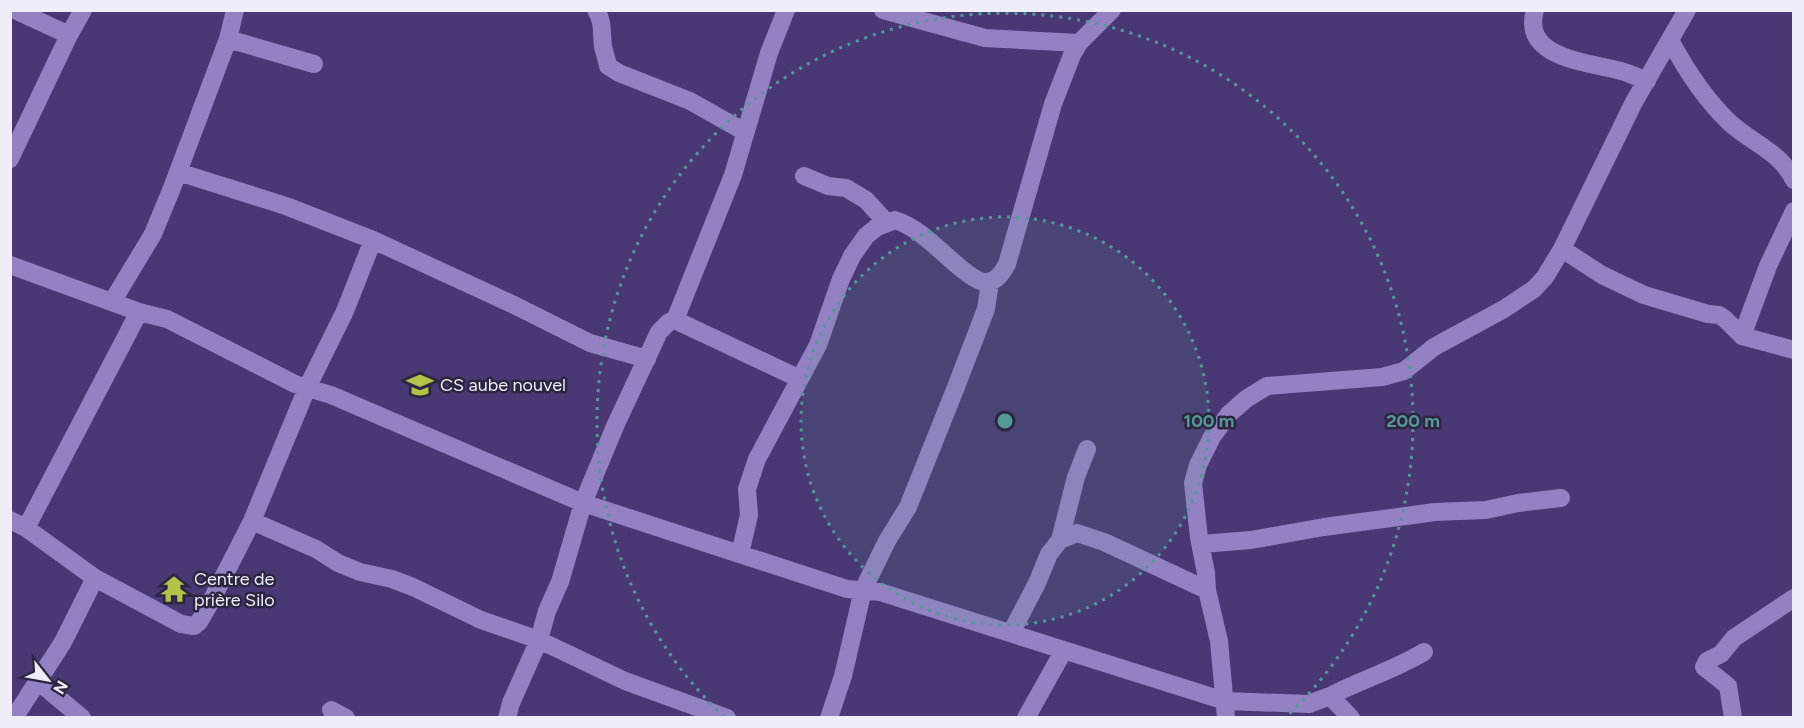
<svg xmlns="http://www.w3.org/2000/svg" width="1804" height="728" viewBox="0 0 1804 728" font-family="Figtree,sans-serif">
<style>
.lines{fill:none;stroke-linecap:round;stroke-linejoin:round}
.minor{stroke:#9381c3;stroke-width:18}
.ring{fill:none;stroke:#529a98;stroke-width:3;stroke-dasharray:3 6}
.labels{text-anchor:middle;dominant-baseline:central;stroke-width:5;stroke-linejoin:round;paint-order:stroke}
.poi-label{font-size:18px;fill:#f0edfb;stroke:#2e2641;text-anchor:start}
.centre{fill:#529a98;stroke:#2e2641;stroke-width:3}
.ring-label{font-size:18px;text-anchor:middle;font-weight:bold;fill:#529a98;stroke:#2e2641;stroke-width:5;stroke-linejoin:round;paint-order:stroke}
</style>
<rect width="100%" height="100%" fill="#4a3874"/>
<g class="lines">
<path class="minor" d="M15,10l54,25
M596,10c8,13 5,22 7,36 1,6 4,13 5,20l11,7 71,28 55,31
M883,10l102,28 94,5
M1535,10c-14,49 54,52 86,61 9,2 17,7 26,10
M228,39l86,25
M1670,40c16,30 35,59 59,82 21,20 52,30 65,58
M10,159l59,-124 14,-25
M178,172l108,34 87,34 141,65 76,38 57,16
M804,176l24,10 18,2 20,12 21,23
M1562,249l40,26 42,20 64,19 11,1 6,4 17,17 52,14
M10,265l129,47 28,7 128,65 36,11 252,108 264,86 33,3 345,109 84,3 21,-8 21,22
M112,302l41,-68 19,-46 56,-149 7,-29
M675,320l125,59
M1742,336l26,-70 26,-55
M10,520l16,8 69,50 86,46 13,2 5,-4 11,-19 42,-82 55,-133 38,-77 28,-71
M252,521l64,28 22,14 22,9 32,7 21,8 68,33 58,20 86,41 102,37
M26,528l113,-216
M1060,540l16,-63 11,-28
M1201,544l50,-4 73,-13 111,-15 51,-2 32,-7 43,-5
M740,554l9,-39 -2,-26 10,-30 61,-114 23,-66 11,-23 14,-20 11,-9 18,-7c27,9 46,33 68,50 5,4 13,10 20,12 12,2 19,-8 24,-18l46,-160 19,-49 7,-12 33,-33
M1011,633l26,-50 12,-29 11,-14 17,-7 27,9 103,48
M38,681l44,37
M1330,696c31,-16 64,-26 94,-44
M331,710l15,8
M14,718l49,-76 32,-64
M507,718l4,-15 28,-63 8,-29 13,-29 23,-79 33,-79 43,-92 10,-10 6,-2 58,-145 36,-122 17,-43
M829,718l14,-42 20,-86 24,-49 21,-34 48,-120 30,-78 4,-27
M1026,718l38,-68
M1226,718l-7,-77 -12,-51 -1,-17 -7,-35 -6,-55 5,-18 14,-28 17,-23 17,-15 21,-13 115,-9 22,-6 30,-24 70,-38 30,-20 11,-12 17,-28 72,-147 53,-92
M1733,718l-5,-32 -24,-19 3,-6 14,-7 13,-16 60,-40"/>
</g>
<circle cx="1005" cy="421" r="204" fill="#529a98" fill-opacity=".12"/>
<g class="ring">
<circle cx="1005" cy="421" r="204"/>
<path d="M724 717A408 408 0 1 1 1286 717"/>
</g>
<defs>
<symbol id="school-bare" viewBox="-9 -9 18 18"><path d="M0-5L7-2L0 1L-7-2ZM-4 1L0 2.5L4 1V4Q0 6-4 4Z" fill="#b4c24a" stroke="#2e2641" stroke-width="2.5" paint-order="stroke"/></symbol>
<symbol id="temple-bare" viewBox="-9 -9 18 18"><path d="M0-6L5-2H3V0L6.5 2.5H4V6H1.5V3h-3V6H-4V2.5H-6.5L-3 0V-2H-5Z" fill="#b4c24a" stroke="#2e2641" stroke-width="2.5" paint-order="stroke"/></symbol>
</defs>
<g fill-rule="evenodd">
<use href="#school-bare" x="401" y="366" width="38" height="38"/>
<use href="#temple-bare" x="155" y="570" width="38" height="38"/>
</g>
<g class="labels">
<g class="poi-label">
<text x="440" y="385">CS aube nouvel</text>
<text x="194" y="579">Centre de<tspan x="194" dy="21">prière Silo</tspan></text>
</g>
</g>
<circle cx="1005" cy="421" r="9" class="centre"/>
<g class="ring-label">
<text x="1209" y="427">100 m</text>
<text x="1413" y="427">200 m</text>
</g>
<rect width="1804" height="728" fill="none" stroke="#f0edfb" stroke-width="24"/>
<g transform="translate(48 680) rotate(121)" stroke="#2e2641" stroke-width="4.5" paint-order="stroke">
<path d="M0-4.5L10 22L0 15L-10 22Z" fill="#f0edfb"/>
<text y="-9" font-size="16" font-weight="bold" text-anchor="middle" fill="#f0edfb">N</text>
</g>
</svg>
